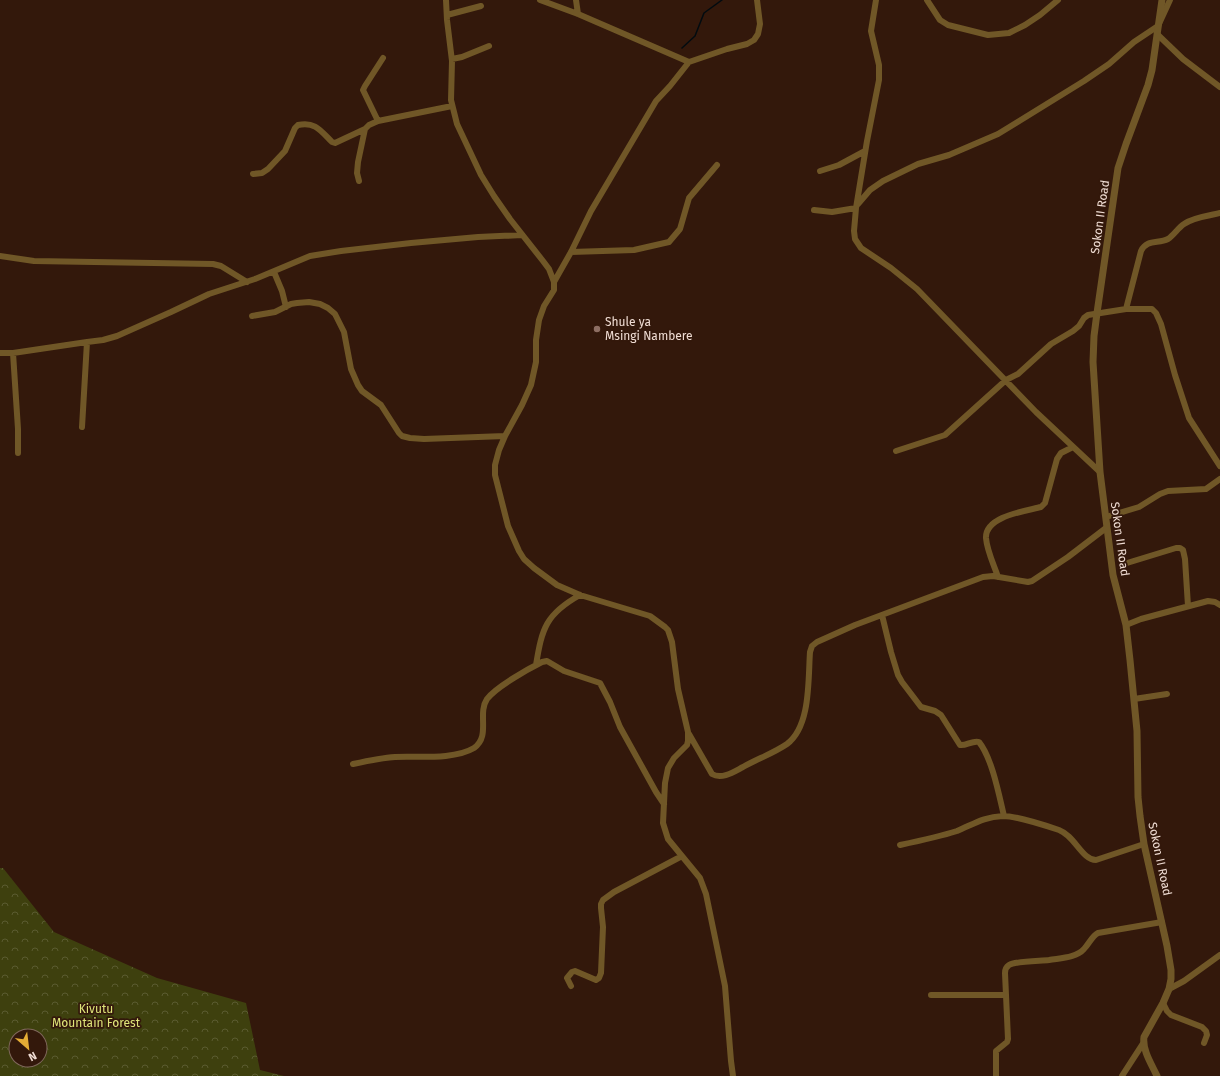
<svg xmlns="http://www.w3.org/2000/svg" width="1220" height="1076" viewBox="0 0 1220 1076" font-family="'Fira Sans',sans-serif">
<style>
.forest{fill:url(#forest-crowns);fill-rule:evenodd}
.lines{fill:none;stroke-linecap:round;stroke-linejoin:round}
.stream{stroke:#020b10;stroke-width:1.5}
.minor{stroke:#705727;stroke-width:6}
.tertiary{stroke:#705727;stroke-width:7}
.education-dot{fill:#8d6e63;stroke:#33180b;stroke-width:1.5}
.labels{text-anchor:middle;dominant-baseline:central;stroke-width:3.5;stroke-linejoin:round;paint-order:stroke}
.street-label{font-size:12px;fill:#f0ddd4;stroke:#33180b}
.poi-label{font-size:12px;fill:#f0ddd4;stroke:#33180b;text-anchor:start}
.park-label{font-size:12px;fill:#dfe579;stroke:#33180b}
</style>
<defs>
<pattern id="forest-crowns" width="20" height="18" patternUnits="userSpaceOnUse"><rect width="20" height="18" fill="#3e400e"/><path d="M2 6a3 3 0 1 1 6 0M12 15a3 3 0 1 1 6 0" fill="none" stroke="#5a5b30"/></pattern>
</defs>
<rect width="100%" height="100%" fill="#33180b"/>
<path class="forest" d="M0,868h3l51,64 103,46 89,25 14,67 24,6h-284zM16,1036h24v24h-24z"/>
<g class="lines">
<path class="stream" d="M682,48l13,-12 9,-23 18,-13"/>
<path class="minor" d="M446,0l1,20 5,41 -1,39 6,24 24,51 13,21 16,23 33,42 6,8 5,13v8l-10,16 -5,14 -3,20v22l-5,23 -9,20 -17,31 -6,14 -4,15v10l13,51 11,25 5,8 10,9 23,17 23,10 70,21 15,11 3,3 4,12 6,47 10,43v9l-1,4 -13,13 -6,10 -3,15 -2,40 5,16 32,39 6,16 19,92 6,75 2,15
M540,0l38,14 111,48
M576,0l2,14
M876,0l-5,31 8,34v15l-12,61 -11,67 -2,23 1,8 6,9 30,20 26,21 119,123 64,60
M927,0l13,20 8,5 40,10 21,-2 16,-8 15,-10 18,-15
M447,15l34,-9
M1157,34l26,25 37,28
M452,59l10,-2 27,-11
M378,121l-15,-31 2,-4 18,-28
M820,171l19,-6 26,-14
M253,174l9,-1 6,-4 17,-18 10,-23 3,-3c17,-4 23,6 34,17l3,1 30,-14
M359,181l-2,-8 1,-11 7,-33 4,-4 9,-4 74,-15
M858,204l12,-14 13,-9 35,-17 31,-9 49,-21 86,-53 25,-17 25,-22 24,-16 12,-26
M814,210l18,2 24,-4
M571,252l63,-2 35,-8 11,-13 9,-31 28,-33
M0,256l34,5 179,3 8,2 26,16
M274,272l8,19 4,16
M554,282l17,-30 20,-41 65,-110 14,-15 19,-24 38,-13 20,-5 7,-4 4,-6 2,-10 -3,-24
M1126,309l15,-58c6,-12 17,-7 27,-12 6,-4 10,-11 16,-15 10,-7 25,-8 36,-11
M252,316l23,-4 16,-8 6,-1 12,-1 11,2 8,4 7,6 9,18 7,37 7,16 4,6 19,14 18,28 3,3 8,2 14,1 81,-3
M0,353h13l74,-11 16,-2 14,-4 54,-24 38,-18 46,-15 55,-23 31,-5 70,-8 67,-6 44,-2
M13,353l5,76v24
M82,427l5,-85
M896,451l49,-16 61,-55 12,-6 33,-30 22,-13 6,-5 5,-8 4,-3 38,-6h26l4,4 5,11 14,51 14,43 31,48
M1106,517l33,-10 21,-13 8,-3 38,-2 14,-10
M1127,563l49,-15h4l3,2 2,9 3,47
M998,577c-4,-12 -11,-26 -12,-39 -1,-22 40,-27 55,-31l4,-4 12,-44 4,-6 12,-6
M882,615l9,37 7,23 4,7 19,25 14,4 6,4 19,30c6,1 13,-5 19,-3 13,16 20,53 25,74
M1126,625l15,-6 67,-18 7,1 5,3
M536,665c6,-37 10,-51 44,-70
M1134,699l33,-5
M689,734l23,40c10,6 23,-3 31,-7 14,-8 31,-14 44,-23 24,-18 21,-65 23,-92l2,-6 5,-4 38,-17 128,-48 10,-1 35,6 4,-1 36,-24 38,-29
M353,764c14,-3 28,-6 42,-7 23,-1 59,3 79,-9 17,-12 3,-34 13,-49 9,-12 41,-30 55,-37l5,-1 17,10 36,12 10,19 10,25 36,65 8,12
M900,845c19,-4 38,-8 57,-14 17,-7 26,-14 46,-15 12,0 44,10 56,14 16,6 23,30 37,30l48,-16
M571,986l-4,-8 5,-6 3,-1 21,9 3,-2 2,-5 2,-46 -2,-19v-4l2,-4 11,-8 68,-36
M1169,989l15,-8 36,-26
M931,995h75
M1163,1003l4,8 4,4 31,12 4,4 1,4 -3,8
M996,1076v-25l11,-9 1,-3 -3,-66c0,-3 1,-6 4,-8 7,-4 30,-4 40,-5 11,-2 27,-2 35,-11 5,-5 8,-13 14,-16l64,-11
M1122,1076l22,-34"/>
<path class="tertiary" d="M1157,1076c-5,-11 -15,-26 -13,-39l19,-34 6,-14 2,-10v-9l-4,-24 -23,-102 -4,-28 -2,-19 -1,-66 -7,-71 -4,-35 -13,-50 -13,-103 -7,-110 1,-26 3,-23 21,-145 8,-24 22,-59 4,-15 10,-70"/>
</g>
<circle class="education-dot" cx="597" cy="329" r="4"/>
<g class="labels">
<g class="street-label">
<text transform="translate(1100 217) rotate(-82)">Sokon II Road</text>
<text transform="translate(1120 539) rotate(82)">Sokon II Road</text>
<text transform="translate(1160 859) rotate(78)">Sokon II Road</text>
</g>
<g class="poi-label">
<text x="605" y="322">Shule ya<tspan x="605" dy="14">Msingi Nambere</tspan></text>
</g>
<g class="park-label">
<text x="96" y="1009">Kivutu<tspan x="96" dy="14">Mountain Forest</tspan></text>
</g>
</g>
<g transform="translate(28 1048) rotate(152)"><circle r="19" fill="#33180b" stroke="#7f675b"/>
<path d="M0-3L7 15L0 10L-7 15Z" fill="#e5ad35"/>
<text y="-6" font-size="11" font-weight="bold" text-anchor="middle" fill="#f0ddd4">N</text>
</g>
</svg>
